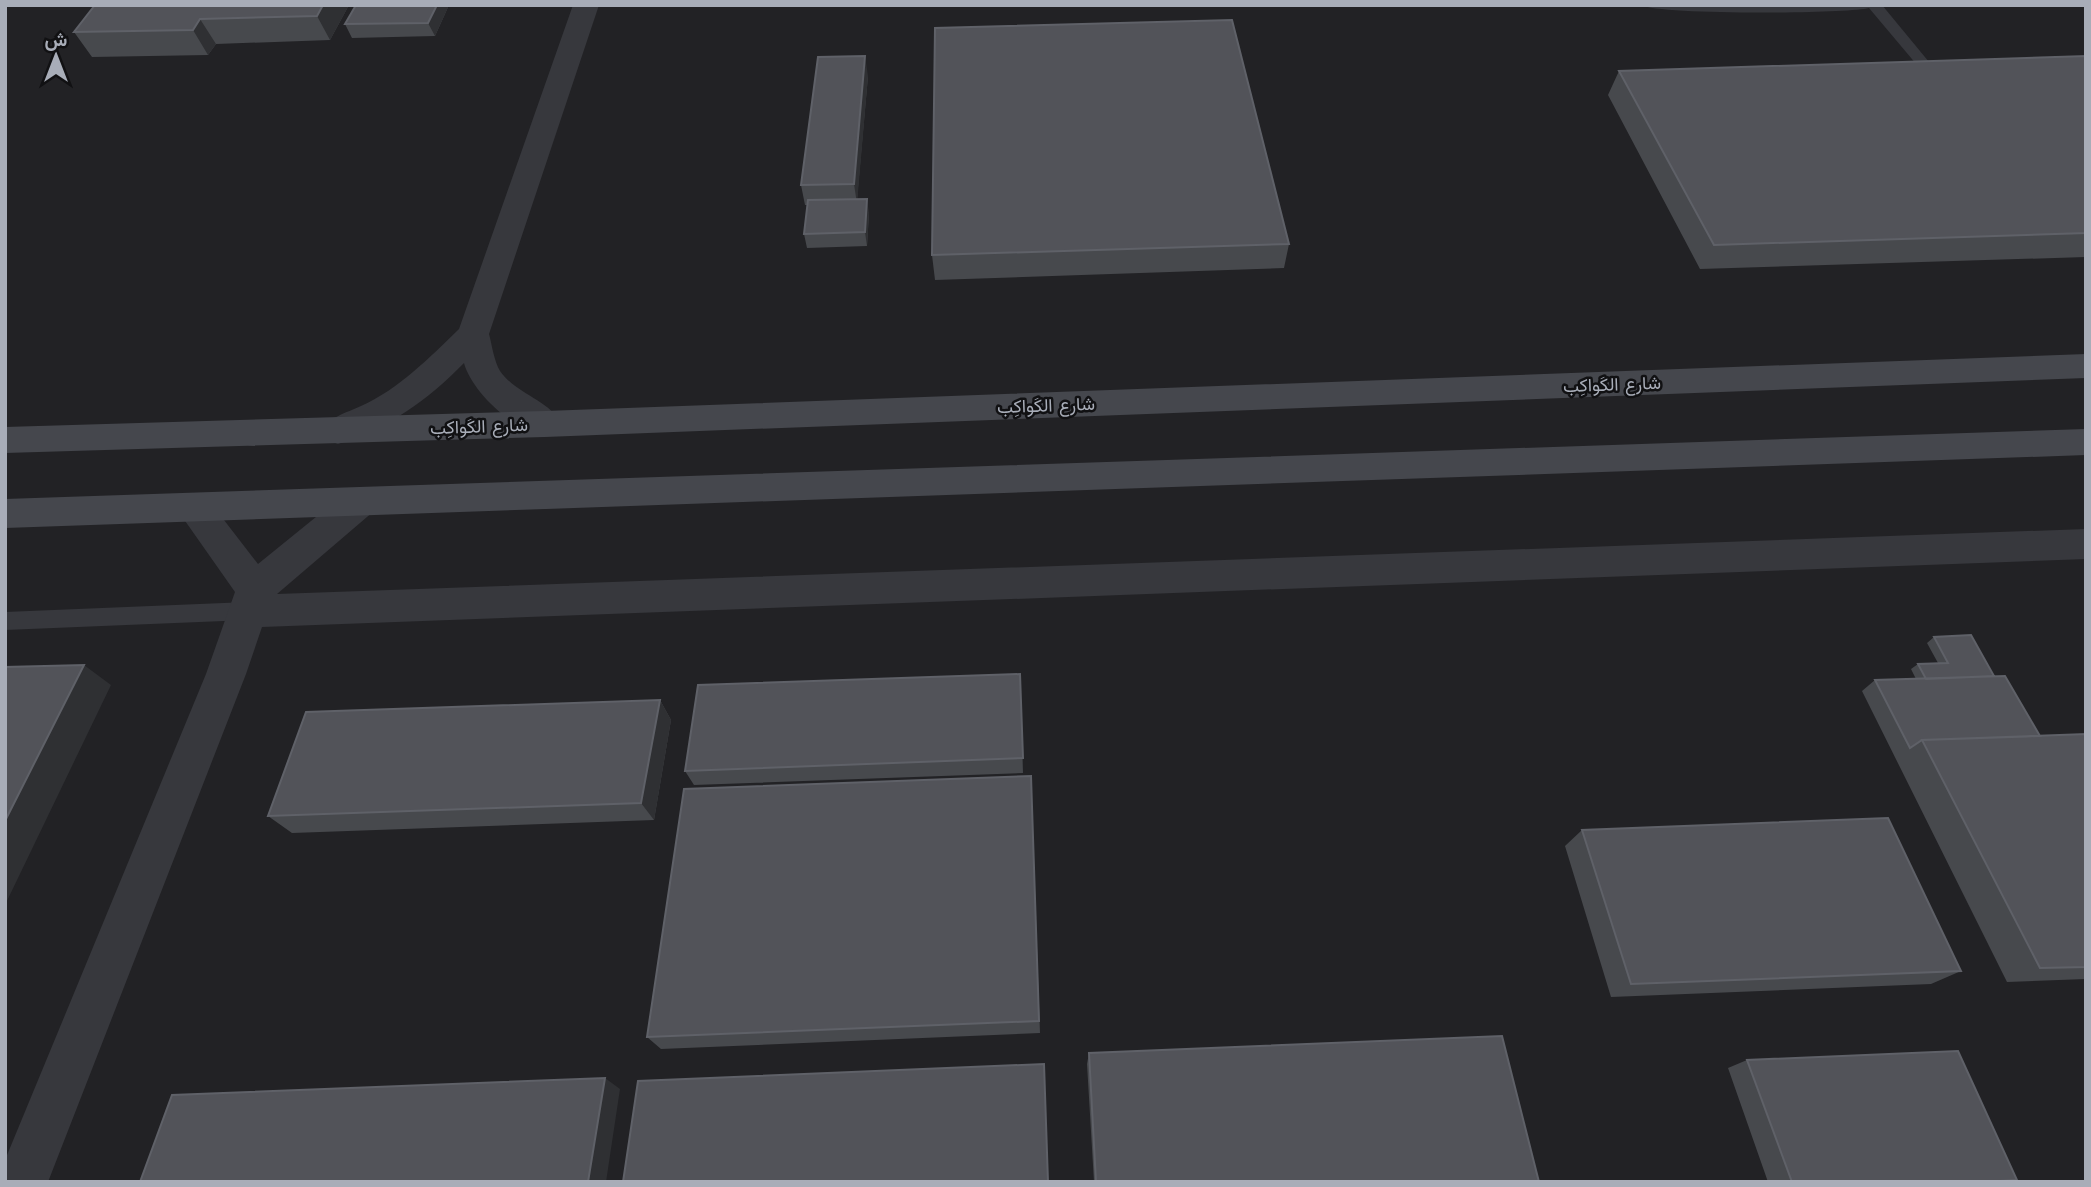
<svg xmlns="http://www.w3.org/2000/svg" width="2091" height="1187" viewBox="0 0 2091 1187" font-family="'Work Sans',Vazirmatn,sans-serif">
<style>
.built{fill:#222225}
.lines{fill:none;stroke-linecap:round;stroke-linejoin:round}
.lane{fill:#37383d;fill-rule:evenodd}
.street{fill:#37383d;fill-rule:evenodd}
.secondary{fill:#45474d;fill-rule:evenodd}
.wall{fill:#47494d}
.shaded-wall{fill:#2f3033}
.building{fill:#525359;stroke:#5f6168;stroke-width:2}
.labels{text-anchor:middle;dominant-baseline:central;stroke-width:5;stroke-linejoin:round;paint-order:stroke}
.street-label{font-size:18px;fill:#a8adb8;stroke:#111113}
</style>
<rect width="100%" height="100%" fill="#161618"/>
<path class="built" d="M5,5h2081v1177h-2081z"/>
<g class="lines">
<path class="lane" d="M1642,5h240l52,63 -2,3h-10l-53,-63c-22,6 -214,7 -227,-3z
M248,602l8,3 3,6 -3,6 -8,3 -243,10v-18z"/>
<path class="street" d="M573,5h26l-110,329c3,11 5,27 11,37 16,23 49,29 62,53l-5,9c-32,10 -85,-39 -93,-70 -36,37 -77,66 -126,81l-12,-4 -5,-9c8,-14 25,-18 40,-25 38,-17 68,-48 98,-77z
M361,487l13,4 5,10 -5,10 -97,83 1809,-65v30l-1824,68 -16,47 -198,508h-43v-22l201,-486 29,-82 -59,-84 5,-10 13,-4 13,4 51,66 90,-73z"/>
<path class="secondary" d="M2086,354v24l-1541,59 -540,16v-26l540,-16z
M2086,429v26l-2081,73v-29z"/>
</g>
<path class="wall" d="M95,5h254l-19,35 -114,4 -8,11 -116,2 -18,-25z
M449,5l-14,31 -83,2 -7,-14z
M2086,56v201l-386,12 -92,-174 11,-24z
M868,76l-11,123 12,14 -2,33 -60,2 -3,-14 3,-29h-2l-4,-20z
M1289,244l-5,24 -349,12 -3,-25z
M1934,637l60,39 46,60 46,-2v245l-79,3 -145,-291 13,-11 41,-1 -5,-10 7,-5 20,-1 -11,-20z
M1020,674l3,99 -329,12 -9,-14z
M660,700l11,20 -17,100 -362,13 -24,-17z
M1031,776l9,257 -379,16 -14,-12z
M1582,830l379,141 -30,13 -320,13 -46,-151z
M1089,1053l450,129h-445l-7,-118z
M1747,1060l270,120 -7,2h-242l-40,-114z"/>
<path class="shaded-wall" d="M323,5h26l-19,35 -13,-24z
M437,5h12l-14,31 -7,-13z
M200,19l16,25 -8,11 -15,-25z
M865,56l3,20 -11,128 -3,-20z
M867,199l2,14 -2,33 -2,-14z
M84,665l27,20 -106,220v-84z
M660,700l11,20 -17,100 -13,-17z
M605,1078l15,11 -14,93h-18z"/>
<path class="building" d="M95,5h228l-6,11 -117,3 -7,11 -119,2z
M356,5h81l-9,18 -83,1z
M1232,20l57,224 -357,11 3,-227z
M865,56l-11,128 -53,1 17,-128z
M2086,56v177l-372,12 -95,-174z
M867,199l-2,33 -61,2 4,-34z
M1971,635l23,41 -68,3 -8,-15 30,-1 -14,-26z
M84,665l-79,156v-154z
M1020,674l3,84 -338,13 13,-86z
M2005,676l35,60 -118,4 -12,8 -35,-68z
M660,700l-19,103 -373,13 38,-104z
M2086,734v233l-46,1 -118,-228z
M1031,776l8,245 -392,16 37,-248z
M1888,818l73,153 -330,13 -49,-154z
M1502,1036l37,146h-443l-7,-129z
M1958,1051l59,129 -34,2h-191l-45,-122z
M1044,1064l4,118h-425l15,-101z
M605,1078l-17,104h-448l32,-87z"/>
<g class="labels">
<g class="street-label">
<text transform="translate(1612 384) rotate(-2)">شارع الكَواكِب</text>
<text transform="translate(1046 405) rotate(-2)">شارع الكَواكِب</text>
<text transform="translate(479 426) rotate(-2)">شارع الكَواكِب</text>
</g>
</g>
<rect width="2091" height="1187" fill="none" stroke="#a8adb8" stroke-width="14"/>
<g transform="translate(56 56)" stroke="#111113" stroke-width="5" paint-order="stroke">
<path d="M0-5L12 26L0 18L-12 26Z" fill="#a8adb8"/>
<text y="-10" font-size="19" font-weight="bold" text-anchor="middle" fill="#a8adb8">ش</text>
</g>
</svg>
